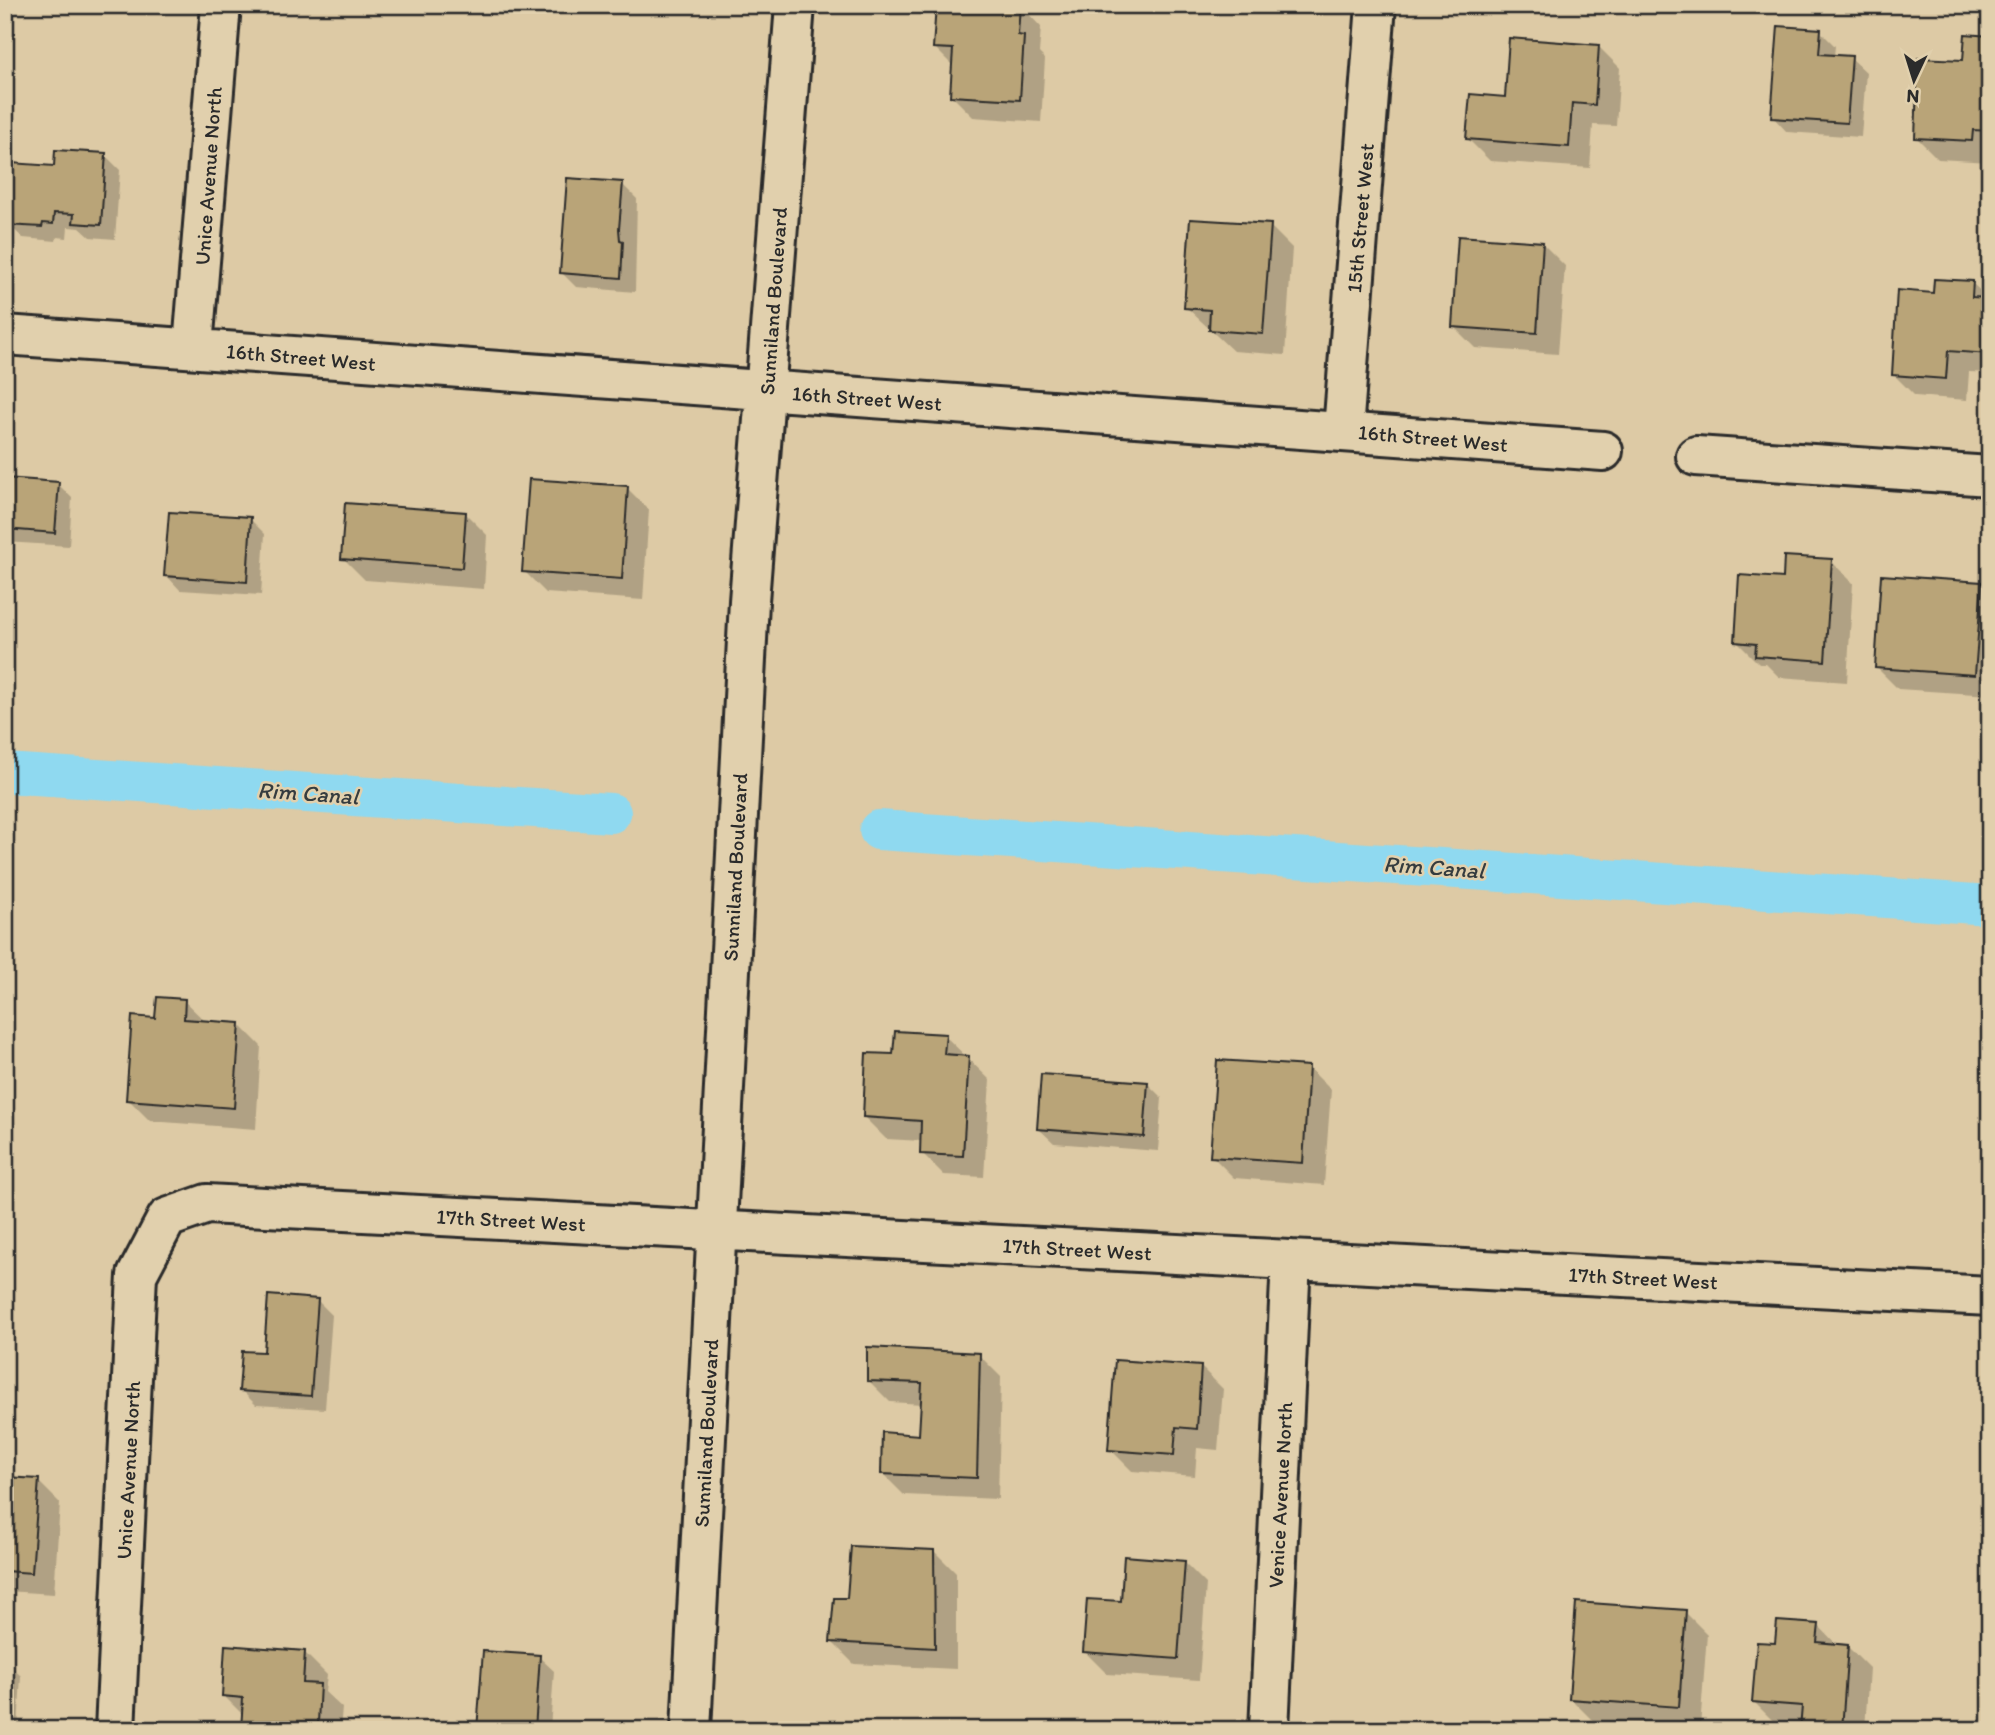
<svg xmlns="http://www.w3.org/2000/svg" width="1995" height="1735" viewBox="0 0 1995 1735" font-family="Itim,sans-serif">
<style>
.shadow{fill:#0003}
.lines{fill:none;stroke-linecap:round;stroke-linejoin:round}
.canal{stroke:#8fd9f0;stroke-width:40}
.building{fill:#b9a478;stroke:#2b2b2b;stroke-width:2}
.minor-casing{stroke:#2b2b2b;stroke-width:44}
.minor{stroke:#e1d0ad;stroke-width:38}
.labels{text-anchor:middle;dominant-baseline:central;stroke-width:5;stroke-linejoin:round;paint-order:stroke}
.street-label{font-size:21px;fill:#2b2b2b;stroke:#e1d0ad}
.water-label{font-size:23px;font-style:italic;fill:#353c3f;stroke:#e1d0ad}
</style>
<rect width="100%" height="100%" fill="#ddcaa5"/>
<filter id="ink" filterUnits="userSpaceOnUse"><feTurbulence type="fractalNoise" baseFrequency=".0143" numOctaves="2"/><feDisplacementMap in="SourceGraphic" scale="14" xChannelSelector="R" yChannelSelector="G"/><feConvolveMatrix kernelMatrix="1 2 1 2 8 2 1 2 1" color-interpolation-filters="sRGB"/></filter>
<g filter="url(#ink)">
<path class="shadow" d="M1020,5l21,22 -2,26 6,6 -4,63 -68,-5 -22,-22 2,-29 -19,-19z
M1820,31l15,15 -1,10 17,2 15,14 -5,65 -74,-5 -14,-15z
M1990,37v125l-52,-3 -22,-22 49,-75z
M1598,46l22,22 -4,58 -23,-1 -3,43 -100,-7 -22,-22 38,-40z
M105,155l15,15 -5,69 -25,-2 -10,-9 -12,-1 -1,11 -10,-1 -1,4 -33,-3 -15,-14z
M622,184l15,15 -2,93 -59,-5 -15,-15z
M1270,226l22,22 -7,107 -52,-4 -47,-44z
M1543,244l22,22 -7,88 -83,-6 -22,-22z
M1972,283l18,17v73l-21,-1 -2,28 -52,-4 -22,-22 42,-79z
M5,480l53,4 14,14 -3,48 -64,-4z
M627,488l22,22 -6,90 -97,-7 -22,-22z
M465,513l22,22 -3,54 -119,-9 -22,-22z
M250,519l15,15 -4,61 -81,-5 -14,-15z
M1831,561l22,22 -6,99 -68,-5 -13,-13h-7l-22,-22z
M1981,584l9,9v102l-92,-6 -22,-22z
M184,1001l22,21 33,2 22,22 -5,83 -106,-8 -22,-22 29,-79z
M945,1036l45,44 -6,97 -40,-2 -22,-22v-12l-36,-2 -22,-22 31,-61z
M1309,1068l22,22 -7,95 -90,-7 -22,-22z
M1147,1083l15,15 -4,53 -104,-8 -15,-14z
M317,1300l15,15 -7,94 -69,-4 -15,-15 25,-36z
M979,1355l22,22 -3,122 -94,-4 -22,-22 39,-36 1,-33 -32,-2 -22,-22z
M1201,1367l22,22 -5,61 -21,-2 -2,28 -63,-5 -22,-22z
M5,1479l33,2 22,22 -6,91 -49,-3z
M934,1551l22,22v96l-102,-5 -22,-22 17,-42z
M1184,1562l22,22 -7,96 -92,-6 -22,-22 38,-49z
M1685,1612l22,22 -7,94 -107,-7 -22,-22z
M1818,1625l20,21h9l22,22 -4,62h-63v-4l-26,-2 -22,-22 23,-57z
M305,1653l22,22 -2,17 17,16 -2,22h-98l1,-15 -20,-20z
M539,1657l15,14 -4,59h-71z
M5,1661l16,15 -3,54h-13z"/>
<g class="lines">
<path class="canal" d="M5,773l606,40
M879,830l1111,75"/>
</g>
<path class="building" d="M936,5h84l-2,30 6,1 -4,64 -70,-4 3,-47 -20,-1z
M1778,26l43,3 -2,25 33,2 -5,67 -76,-5z
M1965,34l25,2v95l-17,-1 -1,11 -57,-3 3,-80 45,2z
M1509,38l90,7 -4,60 -23,-2 -3,44 -103,-8 4,-45 35,3z
M55,150l51,3 -5,72 -28,-2 1,-9 -20,-1 -1,11 -10,-1 -1,4 -36,-2 5,-62 43,3z
M567,178l56,4 -4,47 1,11 3,1 -2,37 -61,-5z
M1190,219l81,5 -8,110 -54,-4 1,-20 -26,-2z
M1458,236l85,6 -6,91 -85,-6z
M1934,279l39,2 -1,16 18,1v56l-42,-3 -2,28 -54,-4 5,-85 36,3z
M5,478l54,4 -4,51 -50,-4z
M529,479l99,7 -6,93 -100,-7z
M345,503l121,9 -4,56 -121,-9z
M169,512l82,5 -4,65 -83,-6z
M1784,556l48,3 -7,102 -70,-5 1,-12 -21,-2 4,-67 44,3z
M1881,575l101,7 -7,93 -100,-7z
M157,997l28,2 -1,20 56,4 -6,85 -108,-8 6,-84 23,2z
M895,1031l51,3 -2,20 25,2 -6,100 -43,-2 1,-33 -58,-4 3,-64 27,1z
M1217,1060l92,6 -6,97 -93,-6z
M1041,1074l107,8 -4,55 -107,-8z
M268,1295l50,4 -7,97 -72,-5 3,-40 22,1z
M867,1347l113,6 -3,125 -96,-4 1,-42 37,3 3,-52 -55,-2z
M1115,1360l86,6 -4,63 -21,-2 -2,28 -66,-5z
M5,1477l34,2 -7,94 -27,-2z
M851,1546l83,4 1,98 -105,-6 4,-44h13z
M1124,1556l61,5 -7,98 -95,-7 4,-53 34,2z
M1576,1602l110,8 -7,97 -110,-8z
M1777,1621l42,3 -2,18 31,3 -6,85h-42l2,-24 -50,-4 5,-60 18,1z
M225,1645l80,6 -2,32 17,1 -2,39 -16,-1v8h-61l2,-32 -21,-2z
M483,1651l57,4 -5,75h-58z"/>
<g class="lines">
<defs>
<path id="minor" d="M5,335l1598,116
M193,347l28,-342
M1343,431l33,-426
M1696,456l294,20
M115,1730l22,-455 30,-57 40,-14 1783,92
M691,1730l58,-1129 46,-596
M1269,1730l22,-470"/>
</defs>
<use href="#minor" class="minor-casing"/>
<use href="#minor" class="minor"/>
</g>
</g>
<g class="labels">
<g class="street-label">
<text transform="translate(208 176) rotate(-86)">Unice Avenue North</text>
<text transform="translate(1360 218) rotate(-85)">15th Street West</text>
<text transform="translate(773 301) rotate(-86)">Sunniland Boulevard</text>
<text transform="translate(301 357) rotate(5)">16th Street West</text>
<text transform="translate(867 398) rotate(4)">16th Street West</text>
<text transform="translate(1433 438) rotate(5)">16th Street West</text>
<text transform="translate(735 867) rotate(-87)">Sunniland Boulevard</text>
<text transform="translate(511 1220) rotate(3)">17th Street West</text>
<text transform="translate(1077 1249) rotate(3)">17th Street West</text>
<text transform="translate(1643 1278) rotate(3)">17th Street West</text>
<text transform="translate(706 1433) rotate(-87)">Sunniland Boulevard</text>
<text transform="translate(128 1470) rotate(-87)">Unice Avenue North</text>
<text transform="translate(1280 1495) rotate(-87)">Venice Avenue North</text>
</g>
<g class="water-label">
<text transform="translate(308 793) rotate(4)">Rim Canal</text>
<text transform="translate(1434 867) rotate(4)">Rim Canal</text>
</g>
</g>
<rect width="1995" height="1735" fill="none" stroke="#e1d0ad" stroke-width="28"/>
<rect x="14" y="14" width="1967" height="1707" fill="none" stroke="#2b2b2b" stroke-width="2.5" filter="url(#ink)"/>
<g transform="translate(1914 80) rotate(184)" stroke="#e1d0ad" stroke-width="5" paint-order="stroke">
<path d="M0-5L12 26L0 18L-12 26Z" fill="#2b2b2b"/>
<text y="-10" font-size="19" font-weight="bold" text-anchor="middle" fill="#2b2b2b">N</text>
</g>
</svg>
